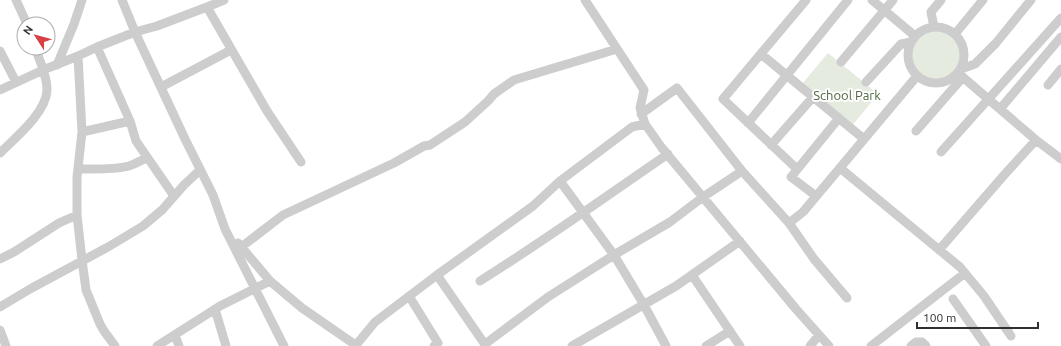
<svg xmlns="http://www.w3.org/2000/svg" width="1061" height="346" viewBox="0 0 1061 346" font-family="Ubuntu,sans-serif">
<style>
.green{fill:#e5ebdf}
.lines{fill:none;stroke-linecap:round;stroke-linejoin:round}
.minor{stroke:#cdcdcd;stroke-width:9}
.labels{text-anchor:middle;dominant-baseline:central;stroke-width:4;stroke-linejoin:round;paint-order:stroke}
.park-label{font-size:13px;fill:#516840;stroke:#fff}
</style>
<rect width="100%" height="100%" fill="#fff"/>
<path class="green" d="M935,30l8,1 7,5 8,8 3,11 -1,11 -7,8 -9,4 -11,1 -9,-3 -7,-6 -6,-12 3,-13 4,-7 8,-5z
M828,53l50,41 -27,33 -49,-43z"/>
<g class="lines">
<path class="minor" d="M16,0l11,24
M122,0l13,32 50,107 28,56 12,34 59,117
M585,0l59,90 -4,18 5,16 17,24 134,161 33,37
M872,0l43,36
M207,7l60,104 34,51
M908 55a28 28 0 1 1 56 0a28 28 0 1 1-56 0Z
M934,27l-3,-15 10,-12
M955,34l28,-34
M97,47l33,74 6,20 38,55
M0,51l16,31
M761,54l103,85
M78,56l4,76 -5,45v38l5,45 4,30 14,34 4,7 11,15
M841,62l52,-62
M57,65l17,-41 8,-24
M961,69l14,-5 21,-21 35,-43
M958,73l78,67 25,19
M866,82l35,-38 10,-2
M1048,85l13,-16
M161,87l70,-37
M0,90l43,-20 35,-14 19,-9 38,-15 22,-6 50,-19 17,-7
M1000,109l61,-72
M641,114l36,-26 65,83 47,52 14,-11 114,-136
M748,123l100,-123
M916,131l47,-54
M82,132l48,-11
M771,145l42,-48
M941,152l120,-134
M0,153c16,-16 46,-40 47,-63 0,-14 -7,-29 -12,-42
M840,168l120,99 24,29 27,40
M78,169c17,0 35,1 51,-3 7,-2 12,-6 18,-8
M797,169l-74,-70 83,-99
M560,181l54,74 30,50 22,41
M816,196l-25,-19 48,-59
M789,223l25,36 33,39
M238,243l32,38 32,27 55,38
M939,250l66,-76 31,-34
M236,251l47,-36 111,-52 30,-17 6,-1 35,-23 23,-21 6,-7 20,-14 103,-31
M0,259l14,-7 45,-29 18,-8
M437,275l96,-69 27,-25 72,-54 13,-3
M692,275l48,71
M480,281c64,-40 125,-84 188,-127
M409,296l29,47 -4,3
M953,299l33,47
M0,307l30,-18 78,-42 35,-21 19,-16 22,-25 16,-15
M215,309l11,37
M0,330l6,16
M175,335l4,11
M485,344l63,-47 66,-42 56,-33 33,-25 39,-26
M356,345l19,-23 62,-47 49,71
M157,346l63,-40 50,-25
M572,346l104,-60 64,-45
M706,346l24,-15
M810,346l9,-11
M871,346l94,-73
M911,346l5,-4h6l4,4"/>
</g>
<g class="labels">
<g class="park-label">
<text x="847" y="95">School Park</text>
</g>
</g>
<g transform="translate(36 36) rotate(306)"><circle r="19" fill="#ffffff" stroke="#acacac"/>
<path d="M0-3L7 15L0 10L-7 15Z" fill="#d84044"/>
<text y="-6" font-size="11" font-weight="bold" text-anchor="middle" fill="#303030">N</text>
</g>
<path d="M917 322v6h121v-6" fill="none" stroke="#303030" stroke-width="2"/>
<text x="923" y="322" font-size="12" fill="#303030" stroke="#ffffff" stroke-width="3" paint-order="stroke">100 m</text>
</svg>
